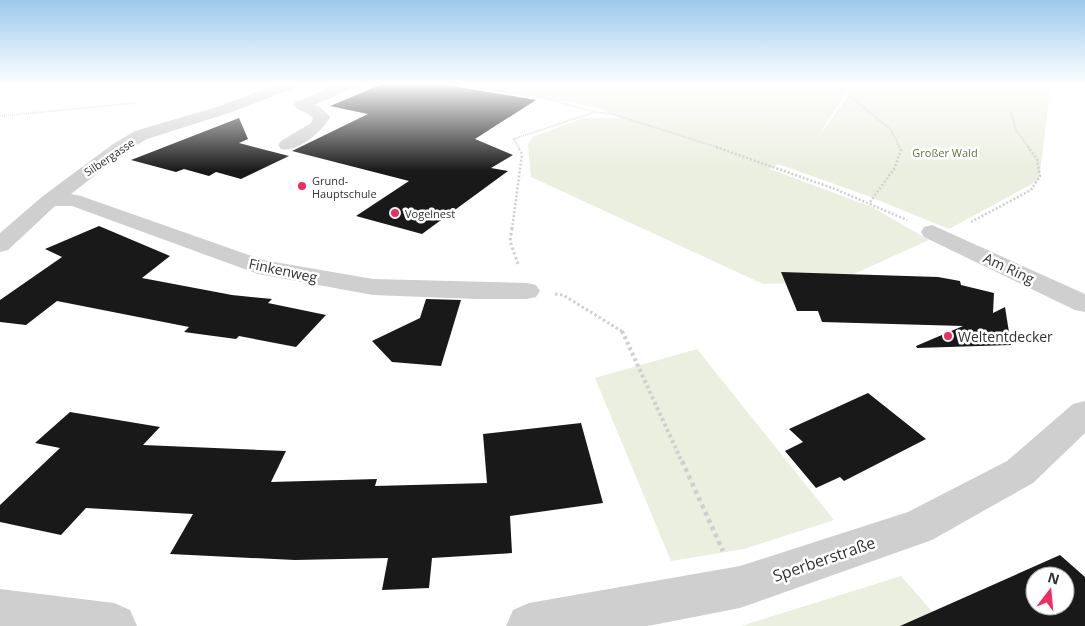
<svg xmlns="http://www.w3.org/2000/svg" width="1085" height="626" viewBox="0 0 1085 626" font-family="'Open Sans',sans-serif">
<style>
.green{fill:#ebefe0}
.building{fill:#191919;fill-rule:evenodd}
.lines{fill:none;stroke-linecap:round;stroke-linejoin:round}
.path-far4{stroke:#cfcfcf;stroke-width:2;stroke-dasharray:1 1;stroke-linecap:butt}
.path-far3{stroke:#cfcfcf;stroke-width:2.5;stroke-dasharray:2 2;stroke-linecap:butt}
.path-far2{stroke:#cfcfcf;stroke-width:3;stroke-dasharray:2.5 2.5;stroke-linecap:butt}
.path-far1{stroke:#cfcfcf;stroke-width:4;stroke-dasharray:3 3;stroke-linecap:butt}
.path{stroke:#cfcfcf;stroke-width:4.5;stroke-dasharray:4 4;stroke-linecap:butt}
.minor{fill:#cfcfcf;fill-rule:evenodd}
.poi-dot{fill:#f22b60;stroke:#fff;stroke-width:2}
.labels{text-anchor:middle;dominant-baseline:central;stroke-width:5;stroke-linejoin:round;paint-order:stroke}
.far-park-label{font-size:11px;fill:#5f723b;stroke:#fff}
.far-street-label{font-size:11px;fill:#323232;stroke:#fff}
.far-poi-label{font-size:11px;fill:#323232;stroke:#fff;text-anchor:start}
.street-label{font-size:14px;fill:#323232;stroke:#fff}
.poi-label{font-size:14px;fill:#323232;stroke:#fff;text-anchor:start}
.near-street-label{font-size:16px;fill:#323232;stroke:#fff}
</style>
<rect width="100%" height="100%" fill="#fff"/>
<path class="green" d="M471,83h377l-3,10 -27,44 32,-43 4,-11h197l-12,97 -90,49 -81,-33 -90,-32 -8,5 102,38 57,33 -93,42 -73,2 -232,-107 -3,-32 4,-8 51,-19h37l-21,-10z
M697,349l137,171 -90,29 -73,12 -76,-183z
M901,576l44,50h-204z"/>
<path class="building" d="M385,83h49l102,17 -61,39 38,16 -22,13 17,3 -86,63 -66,-18 53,-35 -117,-30 76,-37 -38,-8z
M239,118l9,21 -9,4 50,13 -48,23 -25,-7 -7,4 -25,-7 -8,3 -45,-12z
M99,226l71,30 -28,22 90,17 40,4 -4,4 58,12 -30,32 -57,-11 -3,3 -52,-7 5,-5 -132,-26 -31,24 -26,-3v-22l62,-43 -17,-8z
M781,272l157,5 22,4 1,4 33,8 -1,20 12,-6 6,38 -94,3 -1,-2 47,-20 -141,-4 -4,-11h-21z
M426,299l35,1 -20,66 -49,-4 -20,-21 48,-23z
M868,393l58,46 -82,42 -4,-4 -24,11 -31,-37 18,-9 -14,-13z
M70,412l90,15 -17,18 143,6 -15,31 106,-3 -2,7 112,-3 -4,-49 98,-11 22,80 -93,13 2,37 -80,5 -3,30 -47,2 6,-32 -93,2 -125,-6 23,-40 -107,-6 -25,27 -61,-13v-17l60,-57 -25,-5z
M1060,555l25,22v49h-185zM1035,576h30v30h-30z"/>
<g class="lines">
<path class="path-far4" d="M457,83l91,16 47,13 17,2 108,34
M851,83l-4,11 44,36 9,18
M1011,112l5,18 13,18
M0,116l136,-13
M519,148l-5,-9 81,-27"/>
<path class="path-far3" d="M716,147l119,42 72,31
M870,202l24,-33 7,-19 -2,-3
M971,222l60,-32 9,-14 -3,-17 -9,-12
M512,229l10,-75 -4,-7"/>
<path class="path-far2" d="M512,228l-2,13 8,23
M555,294l8,1 60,37"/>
<path class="path-far1" d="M622,331l60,131"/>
<path class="path" d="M682,461l41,90"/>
<path class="minor" d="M280,83h21l-2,3 -67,26 -85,27 -22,13 -54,42 10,2 182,64 110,19 154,4 9,2 4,6 -4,6 -9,2h-51l-103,-4 -115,-21 -186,-68h-17l-47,44 -8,2v-19l43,-37 70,-52 22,-13 85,-25z
M340,83h20l-2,3 -44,19 6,2 10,10c-7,14 -33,36 -49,32l-3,-4 3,-4 30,-18 2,-5c-5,-6 -15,-7 -20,-13l3,-3z
M932,225l153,69v18l-10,-2 -151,-73 -3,-5 3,-5z
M1085,401v32l-52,50 -101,57 -192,68 -92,18h-142l7,-16 16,-7 211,-37 168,-54 99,-51 66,-57z
M0,589l114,14 16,7 7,16h-137z"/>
</g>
<linearGradient id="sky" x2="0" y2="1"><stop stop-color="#9cc9eb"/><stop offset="0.49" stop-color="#fff"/><stop offset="1" stop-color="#fff" stop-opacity="0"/></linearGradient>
<rect width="1085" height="171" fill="url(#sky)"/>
<g class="poi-dot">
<circle cx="302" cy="186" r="5"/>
<circle cx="395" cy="213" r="5"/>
<circle cx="948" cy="336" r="5"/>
</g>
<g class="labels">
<g class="far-park-label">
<text x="945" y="152">Großer Wald</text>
</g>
<g class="far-street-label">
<text transform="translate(109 157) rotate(-34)">Silbergasse</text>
</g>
<g class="far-poi-label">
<text x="312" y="180">Grund-<tspan x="312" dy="13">Hauptschule</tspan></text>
<text x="405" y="213">Vogelnest</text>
</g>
<g class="street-label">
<text transform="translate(1009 268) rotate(25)">Am Ring</text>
<text transform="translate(283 270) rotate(12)">Finkenweg</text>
</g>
<g class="poi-label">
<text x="958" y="336">Weltentdecker</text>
</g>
<g class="near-street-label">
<text transform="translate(824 559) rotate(-19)">Sperberstraße</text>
</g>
</g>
<g transform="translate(1050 591) rotate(16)"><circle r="24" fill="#ffffff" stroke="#adadad"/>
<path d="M0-4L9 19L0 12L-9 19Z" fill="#f22b60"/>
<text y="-8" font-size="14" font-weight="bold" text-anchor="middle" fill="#323232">N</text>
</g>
</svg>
